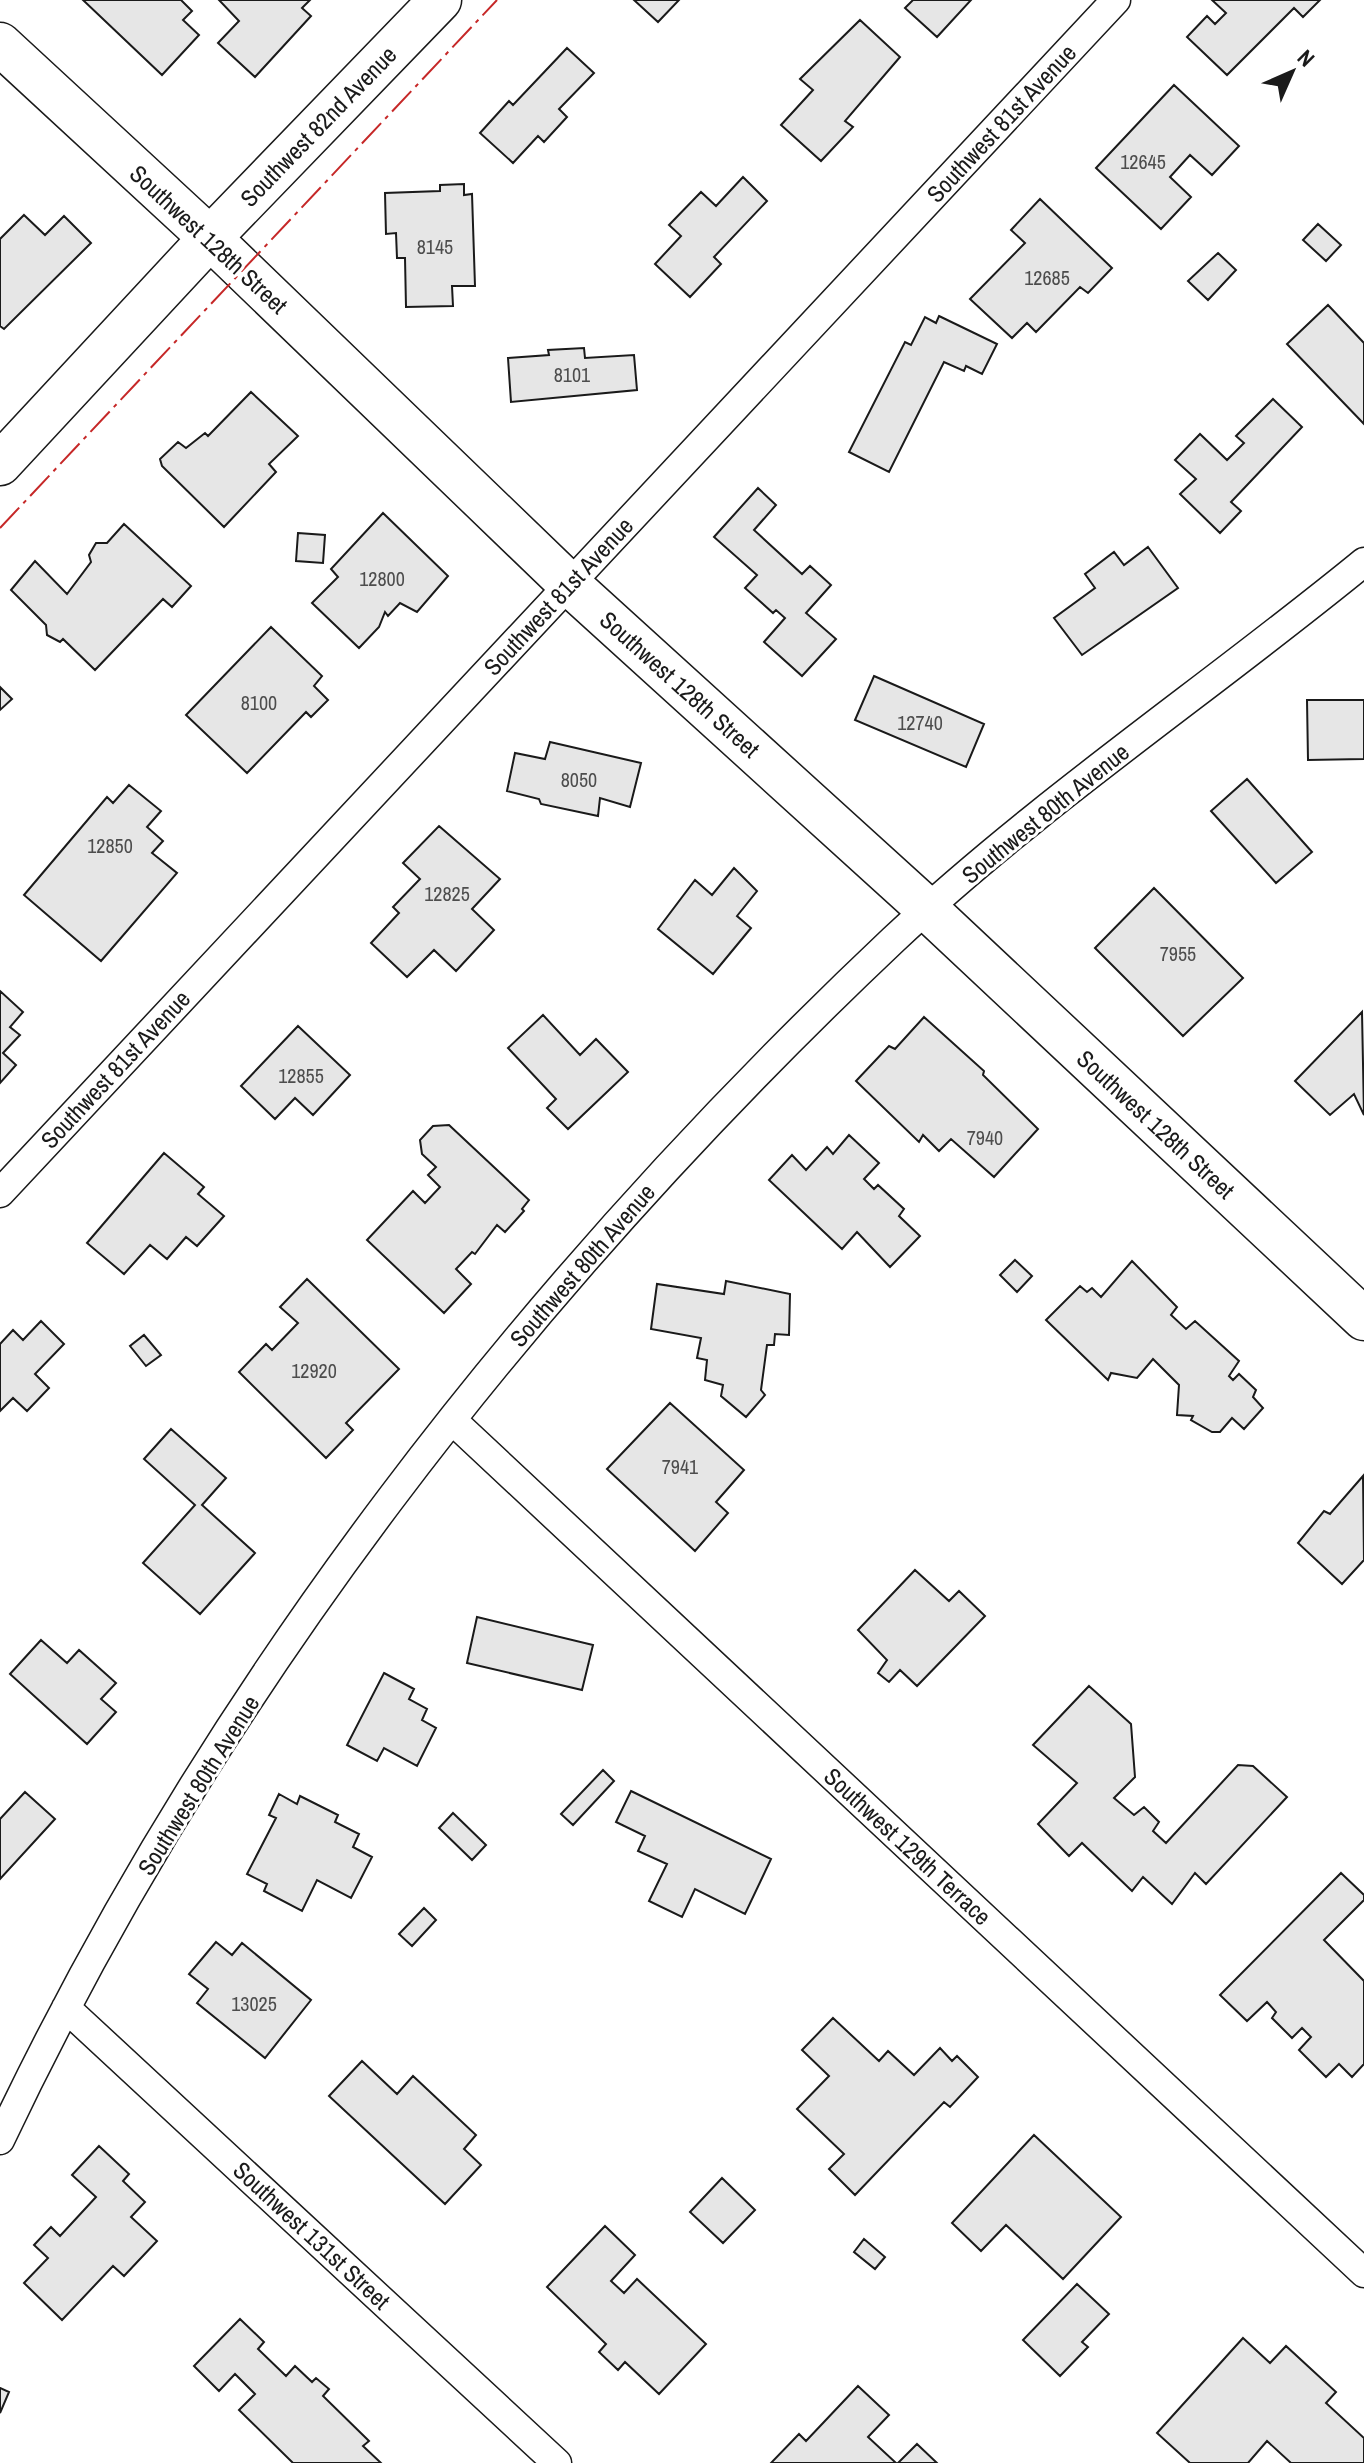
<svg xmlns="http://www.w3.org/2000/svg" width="1364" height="2463" viewBox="0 0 1364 2463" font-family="'Archivo Narrow',sans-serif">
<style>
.building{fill:#e6e6e6;stroke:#1a1a1a;stroke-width:2}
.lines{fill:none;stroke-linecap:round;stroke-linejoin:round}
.street-casing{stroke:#1a1a1a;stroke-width:31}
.secondary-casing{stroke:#1a1a1a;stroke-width:45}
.street{stroke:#fff;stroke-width:28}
.secondary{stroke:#fff;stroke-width:42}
.power{stroke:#c62828;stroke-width:2;stroke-dasharray:28 6 4 6;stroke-linecap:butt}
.labels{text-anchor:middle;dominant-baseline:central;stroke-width:6;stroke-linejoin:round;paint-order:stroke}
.number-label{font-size:20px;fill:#4d4d4d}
.street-label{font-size:24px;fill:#1a1a1a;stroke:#fff}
</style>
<rect width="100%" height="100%" fill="#fff"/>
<path class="building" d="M83,0h98l11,11 -9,9 16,15 -37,40z
M310,0l-8,8 9,8 -56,61 -37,-34 21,-22 -20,-21z
M634,0h45l-21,22z
M913,0h58l-34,37 -32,-29z
M1212,0h108l-17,17 -9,-9 -67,67 -40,-38 20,-21 8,8 11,-11z
M860,20l40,37 -55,64 8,6 -32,34 -40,-36 32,-35 -13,-11z
M567,48l27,25 -35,36 8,8 -23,25 -6,-6 -25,27 -33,-30 29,-32 4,4z
M1174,85l65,61 -27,29 -22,-20 -20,22 21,20 -30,32 -65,-61z
M743,177l24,24 -53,56 7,7 -31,33 -35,-33 26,-28 -12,-11 32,-33 15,14z
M464,184v11l8,-1 3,92h-23l1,20 -47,1 -1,-49h-8l-1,-25 -10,1 -1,-41 55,-2v-6z
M1040,199l72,69 -24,25 -8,-6 -44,45 -9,-9 -15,15 -42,-39 55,-56 -14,-13z
M24,215l21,20 19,-19 27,27 -87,86 -4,-3v-87z
M1318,224l23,21 -15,16 -23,-21z
M1218,253l18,17 -28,30 -20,-19z
M1328,305l36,38v81l-77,-80z
M939,316l58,28 -15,30 -16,-8 -2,5 -20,-9 -55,110 -40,-20 56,-110 6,3 14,-28 11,6z
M584,348l1,10 49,-3 3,35 -126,12 -3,-44 41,-3 -1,-5z
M251,392l47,44 -29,28 7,8 -52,55 -62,-61 -2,-7 18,-17 8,6 19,-15 3,3z
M1273,399l29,28 -71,75 10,9 -21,22 -40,-39 16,-15 -21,-19 25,-26 27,26 17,-17 -8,-7z
M758,488l18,17 -22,25 48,44 8,-8 21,19 -25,28 30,26 -34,37 -38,-34 21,-24 -9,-8 -3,3 -28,-25 12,-13 -43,-38z
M383,513l65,63 -31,36 -17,-9 -12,13 -3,-4 -6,15 -20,21 -47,-45 26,-26 -7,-8z
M124,524l67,62 -19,21 -9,-8 -68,71 -32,-31 -3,3 -13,-7 -1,-10 -35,-35 24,-29 32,33 24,-32 -2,-7 7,-12h11z
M298,533l27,2 -2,28 -27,-2z
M1148,547l30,41 -96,67 -28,-37 41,-30 -10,-14 29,-22 10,13z
M271,627l51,49 -8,10 14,14 -17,17 -5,-5 -59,61 -61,-58z
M874,676l110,48 -18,43 -111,-47z
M0,687l12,12 -12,11z
M1307,700h57v59l-56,1z
M550,742l91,21 -11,44 -30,-9 -2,18 -57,-12 -2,-5 -32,-8 8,-38 30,6z
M1247,779l65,73 -36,31 -65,-72z
M129,785l32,26 -14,16 16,14 -11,12 25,20 -76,88 -77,-66 83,-98 6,6z
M439,826l61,53 -28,30 22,21 -38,41 -22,-21 -27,27 -36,-34 28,-30 -6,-6 27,-28 -17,-16z
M734,868l23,23 -20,25 14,12 -38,46 -55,-45 37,-49 17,15z
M1154,888l89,90 -60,58 -88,-88z
M0,991l23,21 -13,15 10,8 -17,18 13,12 -16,18z
M1362,1012l2,103 -10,-21 -24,21 -35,-34z
M543,1015l37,40 16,-16 32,33 -60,57 -21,-21 9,-9 -48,-51z
M924,1017l60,54 -1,4 55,54 -44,48 -43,-38 -12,12 -16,-16 -4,7 -63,-61 33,-35 6,3z
M298,1026l52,49 -37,40 -18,-17 -20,21 -34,-33z
M449,1125l80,75 -7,9 2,2 -19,21 -8,-7 -22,29 -3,-2 -16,17 15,15 -27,29 -77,-73 46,-49 12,12 15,-16 -12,-12 8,-8 -14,-13 -2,-14 13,-14z
M849,1135l30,28 -15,16 10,10 4,-4 26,24 -5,7 21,20 -30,31 -33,-35 -15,17 -73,-69 23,-25 14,15 21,-23 6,7z
M164,1153l40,34 -6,7 26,22 -27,30 -11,-9 -19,22 -17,-14 -26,29 -37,-31z
M1015,1260l17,16 -15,16 -17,-17z
M1132,1261l45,46 -6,8 15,14 9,-8 44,40 -10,15 4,4 6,-6 17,16 -3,7 10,11 -19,21 -12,-11 -12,14h-8l-21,-12 2,-4 -16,-1 2,-30 -26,-26 -16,19 -26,-5 -3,7 -62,-60 34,-34 7,6 5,-4 9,9z
M307,1279l92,90 -53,54 7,7 -27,28 -87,-86 27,-28 6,6 26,-27 -18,-16z
M726,1281l64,13 -1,41 -14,-1 -1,11h-7l-6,45 4,5 -19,22 -25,-21 2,-11 -18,-5 2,-20 -10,-2 4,-20 -50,-9 6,-45 67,10z
M41,1321l23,23 -29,30 14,14 -22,23 -14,-13 -13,13v-67l13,-14 10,10z
M144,1335l17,20 -15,11 -16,-20z
M670,1403l74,67 -28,32 12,11 -33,38 -88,-82z
M171,1429l55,49 -24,27 53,48 -55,61 -57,-51 52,-58 -51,-46z
M1363,1476l1,84 -22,24 -44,-41 26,-32 6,3z
M915,1570l34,31 10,-10 26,25 -68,70 -17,-16 -11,12 -11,-9 9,-13 -29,-30z
M477,1617l116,28 -11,45 -115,-27z
M41,1640l26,23 12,-13 37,33 -15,16 15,13 -29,32 -77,-70z
M384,1673l30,16 -5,10 18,10 -5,11 14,8 -19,38 -33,-18 -7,13 -30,-16z
M1089,1686l42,38 4,53 -21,21 20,17 10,-8 15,15 -6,9 13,12 72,-78 15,1 34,31 -81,87 -11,-11 -23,31 -29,-27 -11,14 -50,-48 -13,13 -31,-32 39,-41 -44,-38z
M603,1770l11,11 -41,44 -12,-11z
M631,1791l140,68 -26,55 -50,-25 -13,28 -33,-16 18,-37 -29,-13 7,-15 -29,-14z
M25,1792l30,27 -55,60v-60z
M279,1794l18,10 3,-8 38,19 -3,7 24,12 -6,13 19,10 -21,41 -34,-18 -15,31 -38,-20 3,-7 -20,-10 29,-56 -7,-3z
M453,1813l33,32 -14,15 -33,-32z
M1341,1873l23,22v5l-40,40 40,41v83l-12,13 -13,-13 -13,13 -27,-27 12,-13 -9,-9 -10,10 -20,-20 4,-6 -9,-10 -20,19 -27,-26z
M424,1908l12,12 -24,26 -13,-12z
M216,1942l16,13 10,-12 69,57 -46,58 -68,-55 11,-14 -19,-15z
M833,2018l46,43 9,-10 26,24 26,-27 12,13 5,-5 21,21 -28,30 -6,-5 -89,93 -26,-26 15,-15 -47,-45 32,-33 -27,-26z
M362,2061l35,33 16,-18 63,59 -12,14 17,16 -36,39 -116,-108z
M1034,2135l87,82 -58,62 -57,-54 -25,26 -29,-28z
M99,2146l30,28 -6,7 22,21 -14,15 26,24 -33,35 -11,-10 -51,54 -38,-37 24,-25 -14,-13 17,-18 9,9 36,-39 -24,-22z
M722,2178l33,32 -32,33 -33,-31z
M605,2226l30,29 -24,26 13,12 13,-14 69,65 -47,50 -34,-32 -7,8 -19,-18 7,-8 -59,-57z
M864,2239l21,18 -10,12 -21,-17z
M1077,2284l32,30 -27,28 6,5 -28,29 -37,-36z
M240,2319l24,23 -6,7 28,27 9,-10 17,16 4,-4 13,11 -6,7 46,45 -6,5 18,17h-88l-54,-53 16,-16 -20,-20 -16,17 -25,-25z
M1243,2338l27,25 16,-17 50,46 -10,11 38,35v25h-73l-24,-22 -19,22h-58l-33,-30z
M858,2386l31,29 -21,22 28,26h-125l28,-29 7,7z
M0,2388l9,4 -9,21z
M917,2444l20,19h-39z"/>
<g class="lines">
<defs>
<path id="street" d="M0,1193l1116,-1193
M452,1420l912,853
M66,2008l491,455
M0,2140c214,-453 530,-857 893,-1200 147,-138 316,-251 471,-378"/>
<path id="secondary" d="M0,44l210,194 359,346 359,326 436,409
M0,464l210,-226 230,-238"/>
</defs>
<use href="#street" class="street-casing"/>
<use href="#secondary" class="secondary-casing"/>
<use href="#street" class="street"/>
<use href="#secondary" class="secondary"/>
<path class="power" d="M0,528l497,-528"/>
</g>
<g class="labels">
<g class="number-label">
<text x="1143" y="161">12645</text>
<text x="435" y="246">8145</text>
<text x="1047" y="277">12685</text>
<text x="572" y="374">8101</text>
<text x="382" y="578">12800</text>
<text x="259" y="702">8100</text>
<text x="920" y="722">12740</text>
<text x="579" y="779">8050</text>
<text x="110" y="845">12850</text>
<text x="447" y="893">12825</text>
<text x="1178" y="953">7955</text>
<text x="301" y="1075">12855</text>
<text x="985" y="1137">7940</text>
<text x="314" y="1370">12920</text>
<text x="680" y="1466">7941</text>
<text x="254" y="2003">13025</text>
</g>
<g class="street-label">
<text transform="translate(1001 123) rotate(-47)">Southwest 81st Avenue</text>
<text transform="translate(318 126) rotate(-46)">Southwest 82nd Avenue</text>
<text transform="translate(209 239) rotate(43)">Southwest 128th Street</text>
<text transform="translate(558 596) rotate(-47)">Southwest 81st Avenue</text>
<text transform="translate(680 684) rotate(42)">Southwest 128th Street</text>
<text transform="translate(1045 813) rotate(-39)">Southwest 80th Avenue</text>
<text transform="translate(115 1069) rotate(-47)">Southwest 81st Avenue</text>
<text transform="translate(1156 1124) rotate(43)">Southwest 128th Street</text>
<text transform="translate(582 1265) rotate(-49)">Southwest 80th Avenue</text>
<text transform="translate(198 1785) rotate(-58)">Southwest 80th Avenue</text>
<text transform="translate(908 1846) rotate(43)">Southwest 129th Terrace</text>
<text transform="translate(312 2235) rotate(43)">Southwest 131st Street</text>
</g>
</g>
<g transform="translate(1292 72) rotate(45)" stroke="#ffffff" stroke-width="6" paint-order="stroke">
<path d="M0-6L14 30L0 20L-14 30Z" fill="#1a1a1a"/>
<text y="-12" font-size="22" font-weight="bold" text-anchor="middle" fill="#1a1a1a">N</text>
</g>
</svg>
